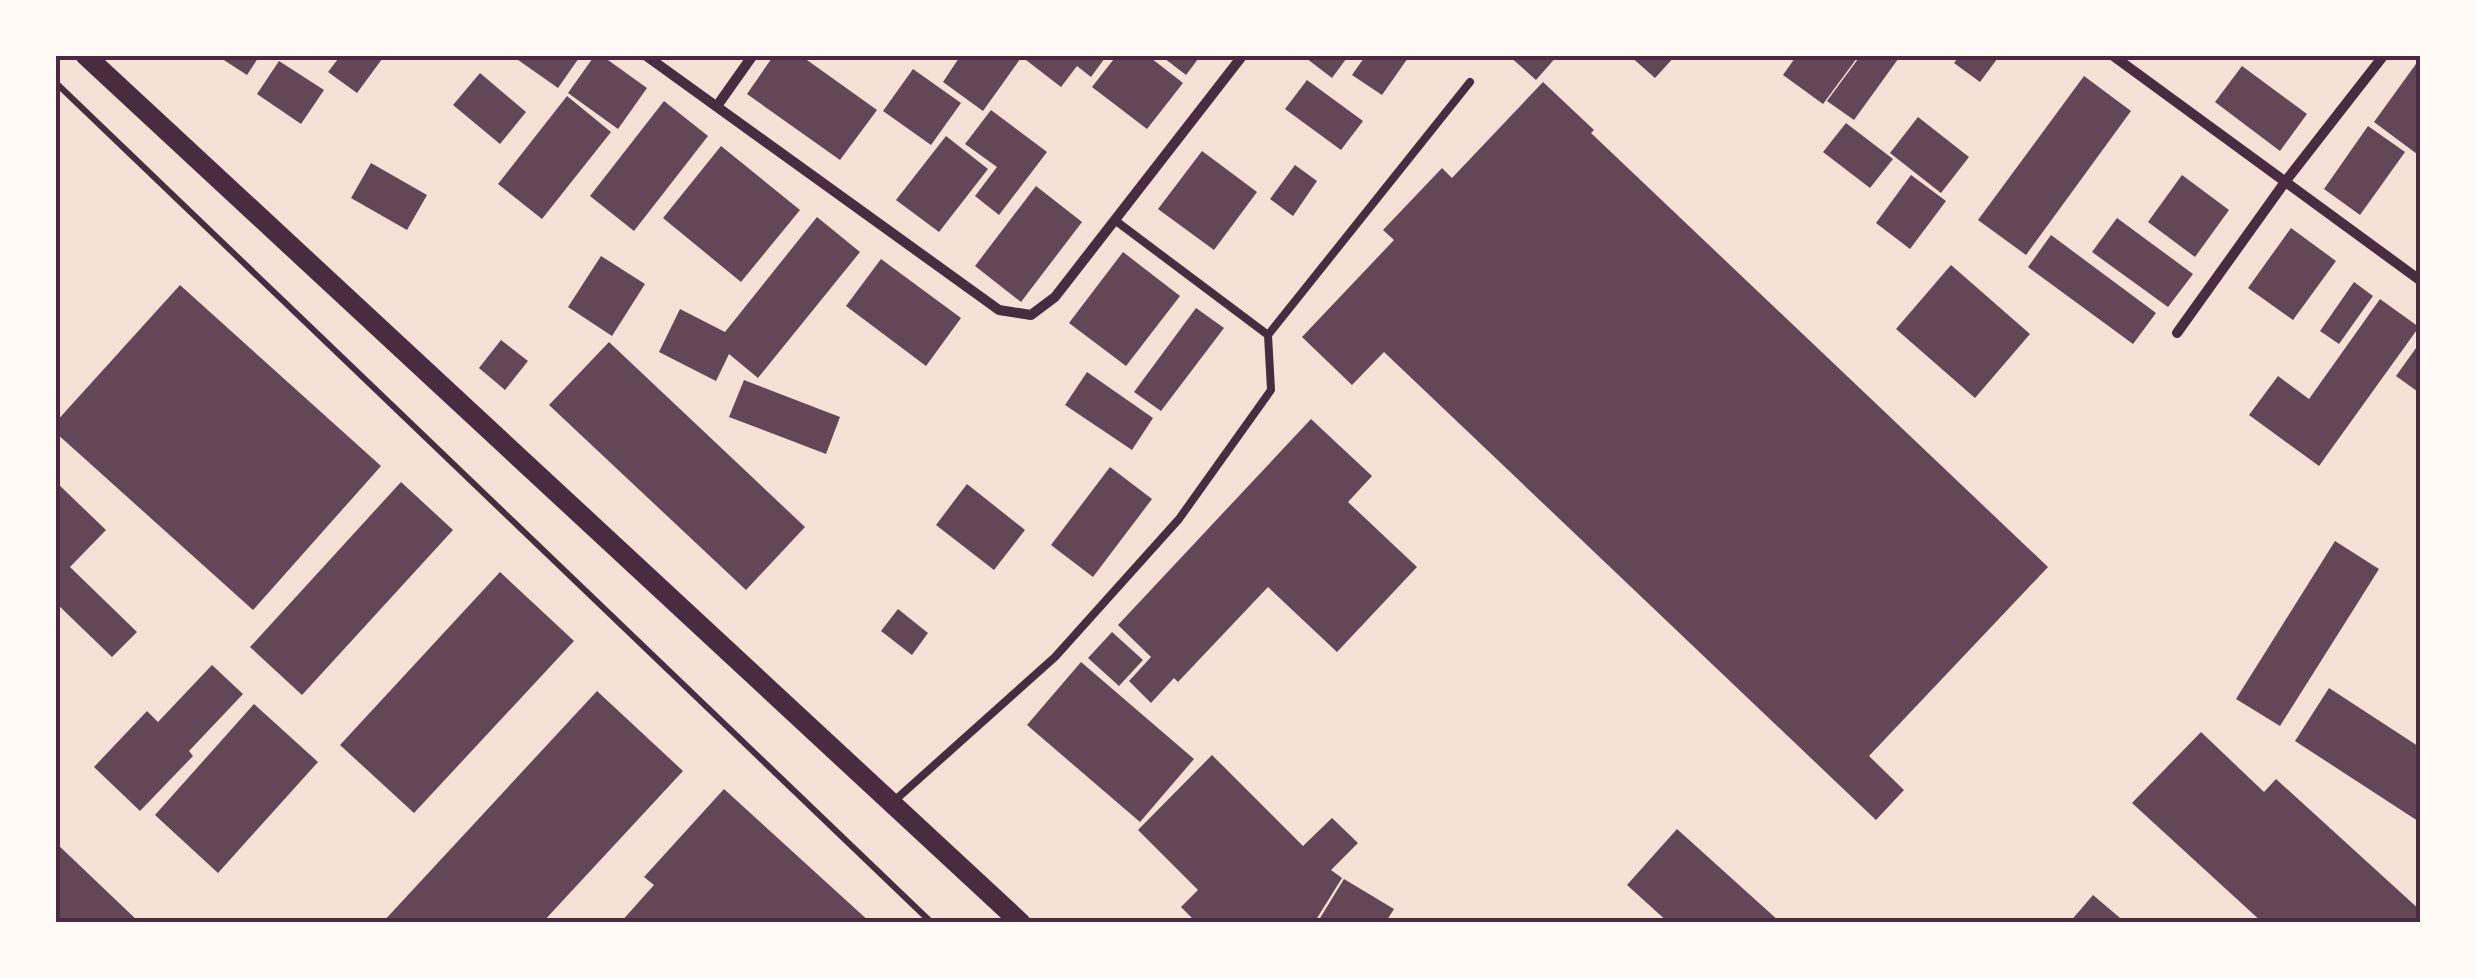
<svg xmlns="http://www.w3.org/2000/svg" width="2476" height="978" viewBox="0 0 2476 978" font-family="'Roboto Condensed',sans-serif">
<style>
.building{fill:#644757}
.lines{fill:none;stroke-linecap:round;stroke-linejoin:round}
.path{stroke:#4a2c40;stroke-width:6}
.service{stroke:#4a2c40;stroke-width:8}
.minor{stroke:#4a2c40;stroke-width:10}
.secondary{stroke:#4a2c40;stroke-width:20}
.neatline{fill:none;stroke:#4a2c40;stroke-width:4}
</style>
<rect width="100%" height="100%" fill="#f7e1d7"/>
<path class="building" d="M216,55h44l-13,20z
M341,55h44l-28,38 -29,-21z
M511,55h70l-23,33z
M595,55h6l46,33 -29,41 -50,-36z
M774,55h26l77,55 -37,50 -93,-66z
M961,55h62l-40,56 -40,-29z
M1030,55h77l-16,22 -14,-11 -16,21 -35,-27z
M1117,55h30l36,28 -36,46 -55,-42z
M1160,55h41l-15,20z
M1302,55h47l-17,23z
M1366,55h44l-28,40 -30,-20z
M1508,55h50l-22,25z
M1629,55h47l-21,23z
M1797,55h57l3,3 -34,46 -40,-29z
M1861,55h40l-47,65 -27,-19z
M1960,55h40l-20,27 -26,-19z
M2421,57v100l-47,-35z
M279,61l45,29 -23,34 -44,-30z
M2242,66l65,48 -27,37 -65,-49z
M913,69l48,34 -30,42 -48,-34z
M480,73l46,39 -26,32 -47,-39z
M2084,76l47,35 -105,144 -48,-35z
M1307,80l56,41 -22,29 -56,-41z
M1543,82l51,48 -3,3 457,434 -179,189 35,34 -28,30 -492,-468 -32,33 -50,-48 92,-97 -11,-10 59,-62 10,10z
M567,96l44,36 -69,87 -44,-35z
M664,101l44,35 -74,95 -44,-35z
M991,110l56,42 -48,63 -24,-19 22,-29 -32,-23z
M1918,117l51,40 -28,36 -51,-40z
M1846,123l47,36 -23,29 -47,-36z
M2368,126l37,26 -45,63 -36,-26z
M946,136l42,33 -49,63 -43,-32z
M721,146l79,64 -59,72 -78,-64z
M1202,151l55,41 -43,58 -56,-41z
M371,163l56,32 -20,35 -56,-32z
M1295,165l22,16 -24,35 -23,-17z
M1911,175l35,26 -36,48 -34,-26z
M2182,175l47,35 -34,47 -47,-35z
M1036,186l46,36 -61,80 -46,-36z
M817,217l43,35 -102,126 -29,-24 -13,27 -57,-29 21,-43 45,23z
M2117,218l76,56 -25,33 -76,-55z
M2291,228l45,33 -43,59 -45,-32z
M2051,235l105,78 -23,31 -105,-77z
M1123,252l57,44 -54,70 -57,-43z
M601,256l44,28 -33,52 -44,-29z
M881,259l80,59 -35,48 -80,-60z
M1951,265l79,69 -55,64 -79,-69z
M2354,282l19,14 -34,48 -19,-13z
M180,285l201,181 -128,144 -198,-178v-9z
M2380,299l39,28 -100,139 -70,-51 29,-39 31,23z
M1196,308l28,20 -63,83 -27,-19z
M501,340l27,21 -23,29 -26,-22z
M2421,341v53l-25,-18z
M609,342l196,185 -59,63 -197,-185z
M1087,372l66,46 -21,32 -67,-45z
M744,380l96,37 -14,37 -97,-37z
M1311,419l61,57 -24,26 69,65 -80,85 -69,-65 -90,95 -4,-4 -23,25 -22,-22 22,-24 -33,-32z
M1110,467l42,32 -59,78 -42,-32z
M55,481l51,49 -36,37 67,65 -25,25 -57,-55z
M401,482l52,48 -151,165 -52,-48z
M967,484l58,46 -31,40 -58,-45z
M2335,541l44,28 -99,157 -44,-27z
M500,572l74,69 -160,172 -74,-68z
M898,609l30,24 -16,22 -31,-24z
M1112,632l31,28 -24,26 -31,-28z
M1081,662l113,97 -54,63 -113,-97z
M212,665l31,29 -54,57 4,5 -53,55 -46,-44 53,-56 11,11z
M2329,688l92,60v75l-126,-82z
M597,691l86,80 -141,152h-160z
M254,704l64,58 -100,111 -63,-58z
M2201,732l63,60 12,-13 145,132v12h-158l-131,-120z
M1212,755l91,91 29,-28 26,25 -27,27 11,8 -28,45h-117l-16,-16 17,-17 -60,-60z
M724,789l147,134h-251l34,-38 -10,-8z
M1677,829l104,94h-112l-42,-38z
M55,842l85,81h-85z
M1344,879l50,30 -9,14h-68z
M2093,895l33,28h-57z"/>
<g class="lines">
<path class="path" d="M55,82l877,841"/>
<path class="service" d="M1116,221l152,114
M893,802l162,-145 124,-138 92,-129 -3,-55 202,-253"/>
<path class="minor" d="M645,55l354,255 32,5 24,-18 188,-242
M2112,55l309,226
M717,106l36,-51
M2177,333l108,-151 99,-127"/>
<path class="secondary" d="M85,55l936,868"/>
</g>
<rect width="2476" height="978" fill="none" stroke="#fffaf5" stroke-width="115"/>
<rect x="58" y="58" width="2360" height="862" class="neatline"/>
</svg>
